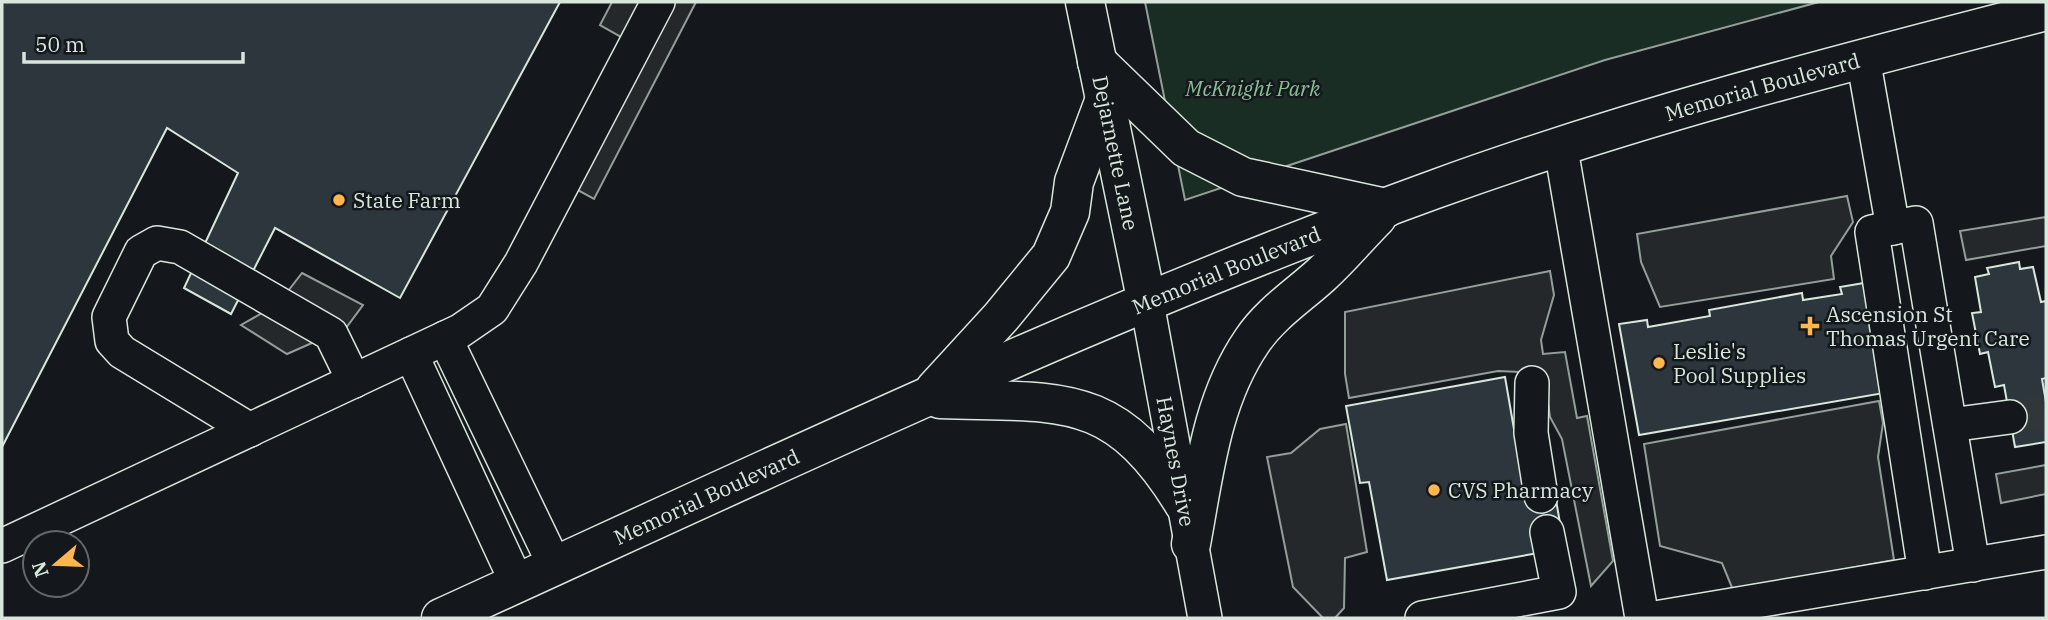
<svg xmlns="http://www.w3.org/2000/svg" width="2048" height="620" viewBox="0 0 2048 620" font-family="'IBM Plex Serif',serif">
<style>
.green{fill:#1a2d24;stroke:#939e99;stroke-width:2}
.parking{fill:#24282b;stroke:#939e99;stroke-width:2}
.building{fill:#2c363c;stroke:#d8e6dc;stroke-width:2}
.lines{fill:none;stroke-linecap:round;stroke-linejoin:round}
.minor-tunnel{stroke:#313739;stroke-width:33;stroke-dasharray:33 17;stroke-linecap:butt}
.minor-casing{stroke:#d8e6dc;stroke-width:36}
.major-casing{stroke:#d8e6dc;stroke-width:41}
.minor{stroke:#14181c;stroke-width:33}
.major{stroke:#14181c;stroke-width:38}
.poi-dot{fill:#ffb74d;stroke:#14181c;stroke-width:2.5}
.labels{text-anchor:middle;dominant-baseline:central;stroke-width:5;stroke-linejoin:round;paint-order:stroke}
.street-label{font-size:21px;fill:#d8e6dc;stroke:#14181c}
.park-label{font-size:21px;font-style:italic;fill:#8ac095;stroke:#14181c}
.poi-label{font-size:21px;fill:#d8e6dc;stroke:#14181c;text-anchor:start}
</style>
<rect width="100%" height="100%" fill="#14181c"/>
<path class="green" d="M1145,2h674l-214,58 -420,140z"/>
<path class="parking" d="M612,2h84l-102,197 -31,-17 72,-137 -35,-20z
M1847,196l6,26 -22,34 3,23 -174,28 -19,-45 -4,-28z
M2046,217v29l-80,14 -6,-29z
M1550,271l4,24 -13,45 2,14 22,-2 12,66 10,-2 26,145 -22,25 -29,-147 -12,-22 -6,-44 -46,-2 -149,27 -4,-24v-62z
M302,273l61,32 -17,23 -59,26 -46,-29 37,-21z
M1879,401l4,22 -5,34 16,103 -161,30 -11,-27 -62,-17 -16,-102z
M1346,424l21,128 -22,6 -1,50 -9,10h-12l-30,-31 -26,-130 24,-4 29,-24z
M2046,465v29l-45,9 -5,-29z"/>
<path class="building" d="M2,2h558l-160,296 -125,-70 -44,86 -47,-26 54,-115 -71,-45 -165,319z
M2019,262l1,7 13,-2 8,35 5,-1v77l-4,1 4,23v40l-31,5 -11,-62 -9,2 -7,-35 -8,2 -8,-41 9,-1 -6,-35 14,-3 -2,-6z
M1870,282l14,111 -245,42 -20,-111 28,-4 1,7 62,-11 -1,-6 93,-17 1,7 39,-6 -2,-7z
M1505,377l21,122 29,-5 6,35 -23,24 -151,27 -18,-98 -9,1 -14,-77z"/>
<g class="lines">
<path class="minor-tunnel" d="M2010,417l36,-5"/>
<defs>
<g id="minor">
<path d="M1863,58l30,170"/>
<path d="M1561,149l81,469"/>
<path id="s1" d="M1147,303l58,315"/>
<path d="M445,338l110,228"/>
<path d="M411,354l106,229"/>
<path d="M1532,383l-1,50 10,63"/>
<path d="M1950,425l60,-8"/>
<path d="M250,430l-128,-78 -10,-11 -3,-24 32,-65 16,-9 23,4 151,87 23,47"/>
<path d="M2,546l458,-215 32,-22 29,-46 137,-261"/>
<path d="M1925,573l-53,-341 44,-9 57,342"/>
<path d="M1422,618l137,-26 -12,-60"/>
<path d="M1655,618l391,-66"/>
</g>
<g id="major">
<path id="s2" d="M1085,2l62,301"/>
<path d="M1097,62l89,86 57,29 143,31"/>
<path d="M935,389l66,-72 50,-61 19,-44 4,-30 31,-83"/>
<path d="M940,399c120,4 174,-10 244,105"/>
<path d="M1191,544c13,-70 20,-143 61,-203 18,-27 46,-45 69,-66 20,-18 37,-39 56,-58"/>
<path id="s3" d="M441,618c327,-149 653,-305 992,-428 200,-73 407,-126 613,-179"/>
</g>
</defs>
<use href="#minor" class="minor-casing"/>
<use href="#major" class="major-casing"/>
<use href="#minor" class="minor"/>
<use href="#major" class="major"/>
</g>
<g class="poi-dot">
<circle cx="339" cy="200" r="7"/>
<path d="M1806.5 315.5h7v7h7v7h-7v7h-7v-7h-7v-7h7z"/>
<circle cx="1659" cy="363" r="7"/>
<circle cx="1434" cy="490" r="7"/>
</g>
<g class="labels">
<g class="street-label">
<text stroke="none"><textPath href="#s3" startOffset="1426">Memorial Boulevard</textPath></text>
<text stroke="none"><textPath href="#s2" startOffset="154">Dejarnette Lane</textPath></text>
<text stroke="none"><textPath href="#s3" startOffset="859">Memorial Boulevard</textPath></text>
<text stroke="none"><textPath href="#s1" startOffset="161">Haynes Drive</textPath></text>
<text stroke="none"><textPath href="#s3" startOffset="292">Memorial Boulevard</textPath></text>
</g>
<g class="park-label">
<text x="1253" y="88">McKnight Park</text>
</g>
<g class="poi-label">
<text x="353" y="200">State Farm</text>
<text x="1826" y="314">Ascension St<tspan x="1826" dy="24">Thomas Urgent Care</tspan></text>
<text x="1673" y="351">Leslie's<tspan x="1673" dy="24">Pool Supplies</tspan></text>
<text x="1448" y="490">CVS Pharmacy</text>
</g>
</g>
<rect width="2048" height="620" fill="none" stroke="#d8e6dc" stroke-width="7"/>
<g transform="translate(56 564) rotate(251)"><circle r="33" fill="#14181c" stroke="#626a69" stroke-width="2"/>
<path d="M0-5L12 26L0 18L-12 26Z" fill="#ffb74d"/>
<text y="-10" font-size="19" font-weight="bold" text-anchor="middle" fill="#d8e6dc">N</text>
</g>
<path d="M24 52v10h219v-10" fill="none" stroke="#d8e6dc" stroke-width="3.5"/>
<text x="35" y="52" font-size="21" fill="#d8e6dc" stroke="#14181c" stroke-width="5" paint-order="stroke">50 m</text>
</svg>
